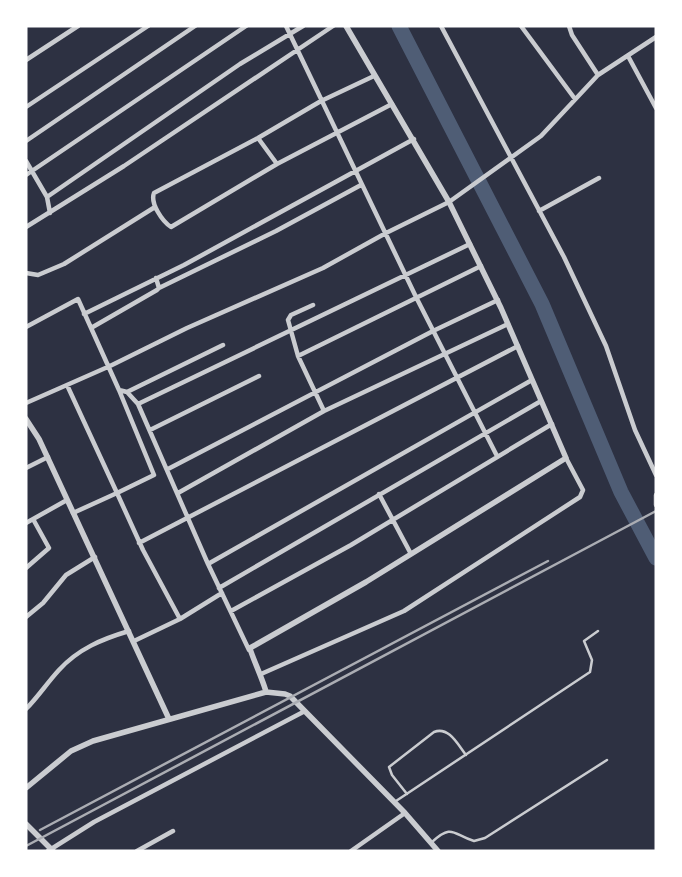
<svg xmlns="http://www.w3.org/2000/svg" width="682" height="877" viewBox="0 0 682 877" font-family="Merriweather,serif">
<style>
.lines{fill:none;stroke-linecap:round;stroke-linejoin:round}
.river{stroke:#4f5d75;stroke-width:15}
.service{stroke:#caccd0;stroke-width:2.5}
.minor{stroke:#caccd0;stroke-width:4.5}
.tertiary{stroke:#caccd0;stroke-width:5.5}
.rail{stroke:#abadb3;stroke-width:2.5}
</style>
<rect width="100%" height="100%" fill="#2d3142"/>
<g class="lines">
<path class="river" d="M399,26l143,278 79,188 35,66"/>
<path class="service" d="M407,794l-15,-19 -3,-8 45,-35c15,-6 24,13 32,23
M396,801l194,-129 2,-12 -8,-19 14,-10
M432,842c21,-19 21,-7 42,-1l11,-3 122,-78"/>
<path class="minor" d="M286,26l130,271 81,159
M441,26l123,231 42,89 29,84 21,45
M521,26l54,73
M569,26l3,9 26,40
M628,56l28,52
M26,60l52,-34
M374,76l-53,25 -63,37 -104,55c-4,10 8,28 17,34l106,-63 115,-60
M26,107l122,-81
M258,138l19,26
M26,141l169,-115
M26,161l21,36 3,16
M26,175l220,-149
M47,197l193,-133 63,-38
M539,211l60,-33
M26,227l98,-61 209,-140
M26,273l12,2 26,-11 91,-57
M159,288l117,-57 85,-46
M313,305l-22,10 -3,5 10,36 26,55
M84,314l100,-49 230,-126
M26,327l52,-28 41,91 8,2 11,12 70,160 41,86
M91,328l66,-38 2,-2 -3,-10
M298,356l183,-90
M67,385l50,108 -44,20
M119,390l35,85 -37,18 26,57 37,69
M127,392l96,-47
M26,403l84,-37 77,-38 136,-60 63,-35 63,-31 92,-66 57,-61 58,-38
M138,404l332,-160
M150,430l109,-54
M26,468l22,-11
M168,469l265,-138 65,-31
M178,493l146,-82 184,-87
M379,494l32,60
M656,495v10
M26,523l41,-23
M139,543l379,-197
M208,564l324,-184
M26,568l23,-20 -16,-29
M219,588l322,-187
M231,611l120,-66 201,-121
M26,617l17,-14 23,-28 29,-18
M134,641l46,-22 42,-26
M261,674l143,-63 176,-114 3,-7 -17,-32
M26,709c12,-12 21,-26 33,-39 19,-21 43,-31 70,-39
M48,851l46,-29 211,-111
M137,851l36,-20
M351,851l54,-38"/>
<path class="tertiary" d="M26,419l13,20 130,280
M266,692c-2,-10 -16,-40 -16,-44l116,-66 200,-124 -65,-150 -52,-106 -103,-176
M26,788l45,-37 22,-10 173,-49 19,2 5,2 115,117 33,38
M26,824l27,27"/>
<path class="rail" d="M40,830l508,-269
M26,846l630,-335"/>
</g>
<rect width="682" height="877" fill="none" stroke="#ffffff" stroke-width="55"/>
</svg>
